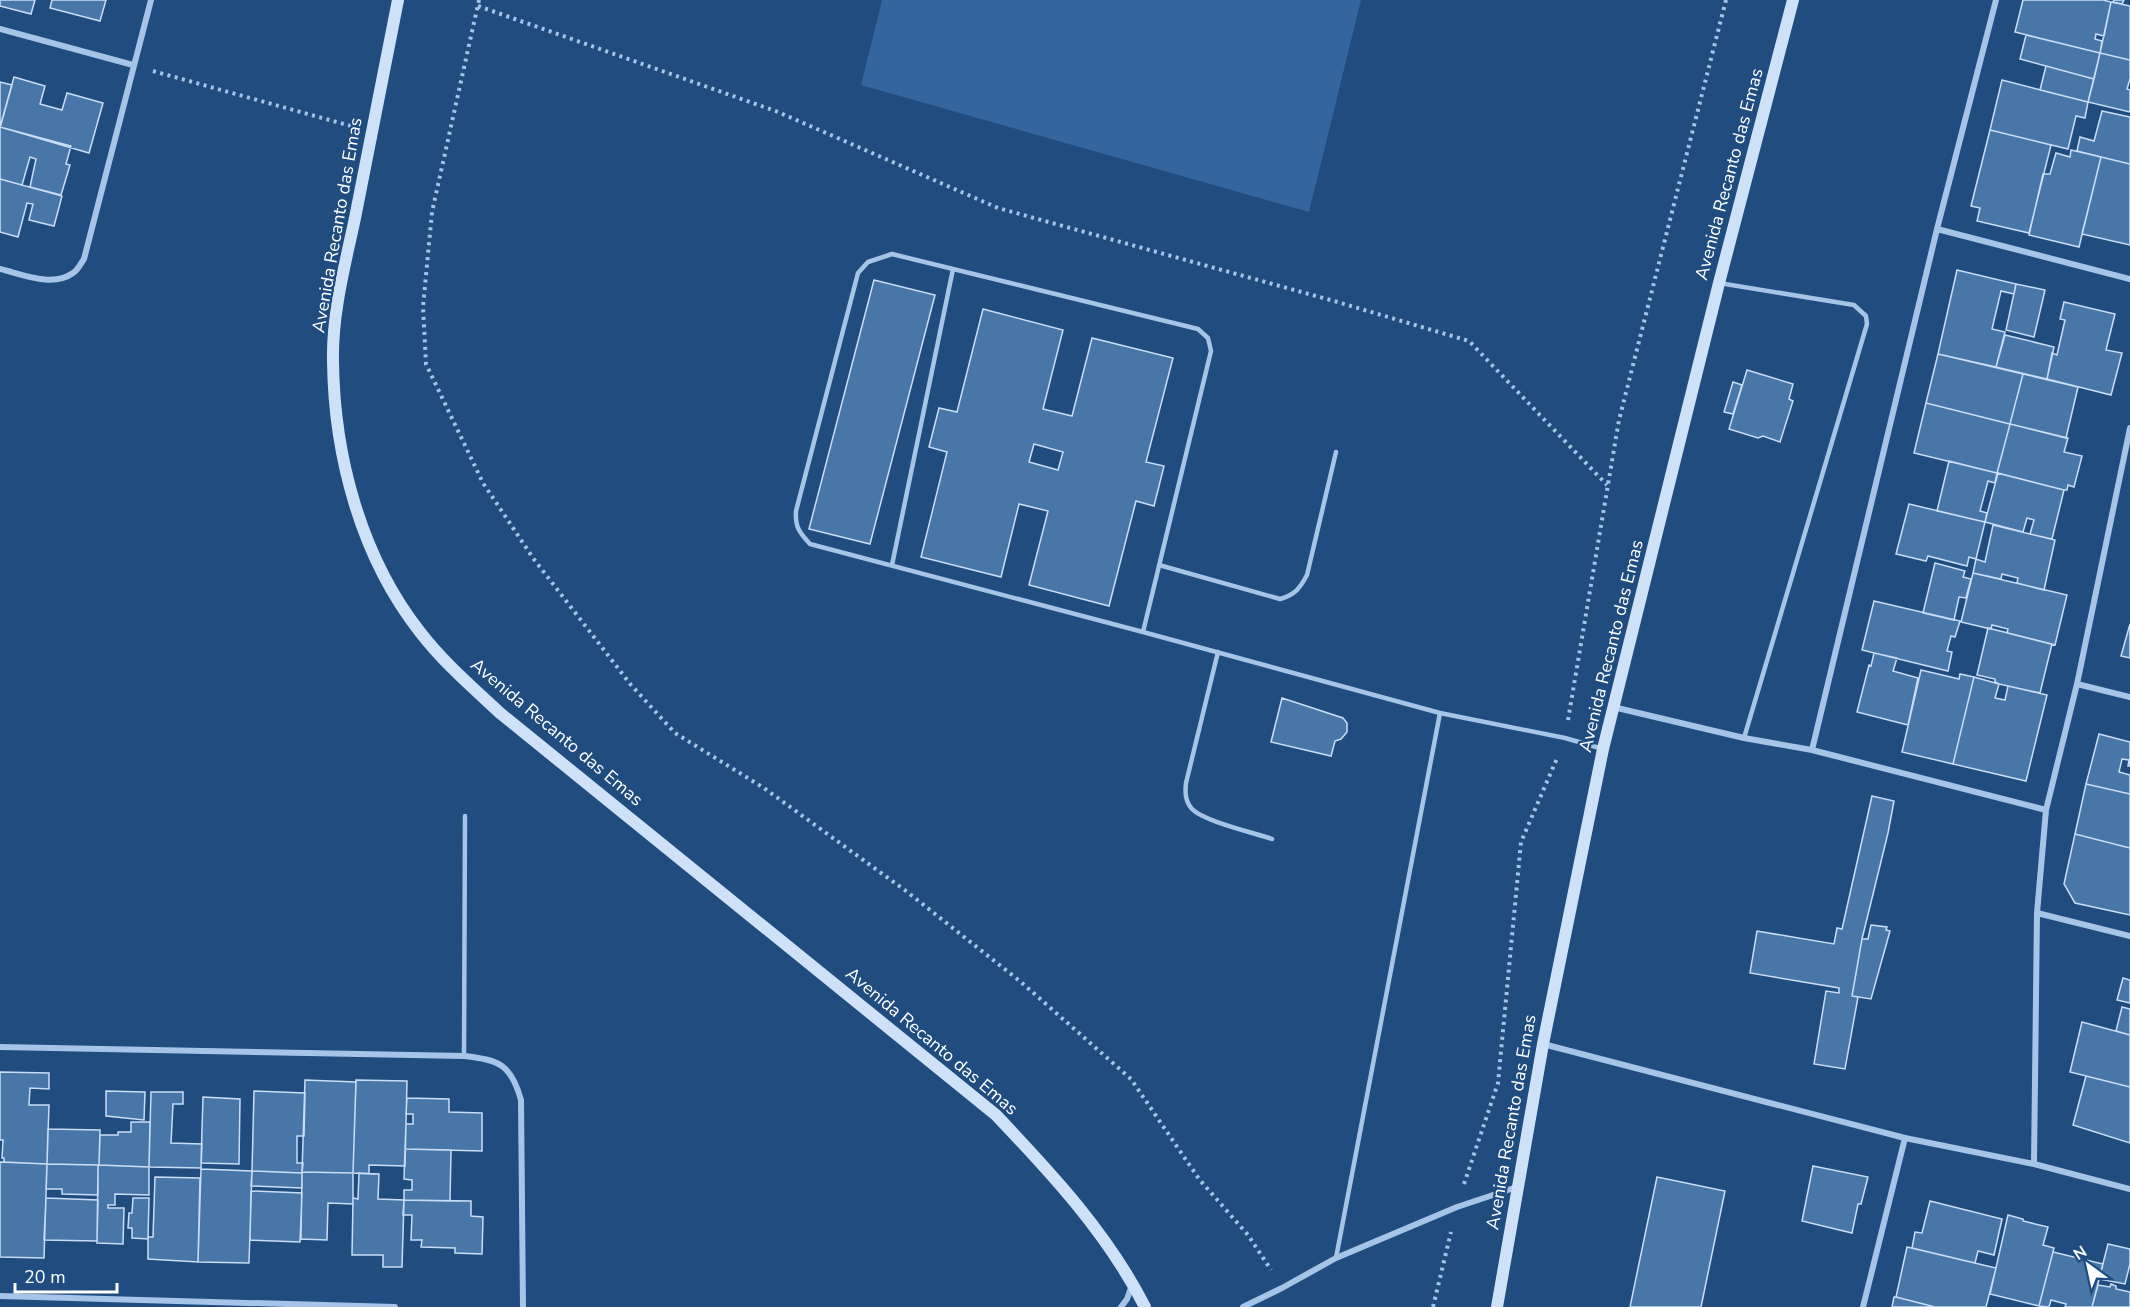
<svg xmlns="http://www.w3.org/2000/svg" width="2130" height="1307" viewBox="0 0 2130 1307" font-family="'Nunito Sans',sans-serif">
<style>
.green{fill:#34669d}
.building{fill:#4976a8;stroke:#c9def6;stroke-width:1.5;fill-rule:evenodd}
.lines{fill:none;stroke-linecap:round;stroke-linejoin:round}
.path{stroke:#a5c4e7;stroke-width:4;stroke-dasharray:3 4.5;stroke-linecap:butt}
.lane{stroke:#a5c4e7;stroke-width:4.5}
.street{stroke:#a5c4e7;stroke-width:6}
.secondary{stroke:#cfe1f6;stroke-width:12}
.labels{text-anchor:middle;dominant-baseline:central;stroke-width:4.5;stroke-linejoin:round;paint-order:stroke}
.street-label{font-size:18px;fill:#fff;stroke:#204c7f}
</style>
<rect width="100%" height="100%" fill="#204c7f"/>
<path class="green" d="M882,0h479l-52,212 -448,-127z"/>
<path class="building" d="M0,0h35l-4,14 -31,-8z
M52,0h54l-6,21 -50,-13z
M2023,0h80l8,2 -7,34 -8,-2 -1,5 7,2 -2,12 -85,-21z
M2114,0h10l-2,4 -9,-2z
M2111,2l19,4v54l-30,-7z
M2026,35l74,18 -6,26 -74,-20z
M2100,53l30,7v19l-3,10 3,1v22l-42,-10z
M2046,66l48,13 -6,23 -48,-12z
M14,77l31,9 -5,18 22,6 5,-17 36,10 -14,50 -89,-26z
M2002,80l86,22 -3,16 -9,-2 -8,33 -78,-19z
M0,82l12,3 -12,43z
M2102,111l28,6v47l-53,-13 3,-14 14,4z
M0,127l71,19 -5,18 4,1 -9,30 -31,-8 6,-28 -6,-2 -8,28 -22,-6z
M1990,130l61,15 -22,88 -52,-12 3,-13 -9,-2z
M2071,150l30,7 -22,90 -50,-12 14,-61h7l6,-21 14,4z
M2101,157l29,7v81l-48,-11z
M0,179l62,17 -8,30 -25,-6 4,-16 -6,-1 -9,34 -18,-5z
M1957,270l59,14 -2,10 -13,-3 -9,38 13,3 -9,35 -58,-13z
M874,280l61,15 -65,249 -61,-15z
M2016,284l29,6 -11,47 -28,-7z
M2064,302l51,12 -9,36 16,3 -11,42 -64,-16 5,-26 5,2 8,-35 -5,-1z
M983,309l80,21 -20,79 29,7 20,-78 81,20 -27,104 18,4 -10,40 -18,-5 -27,105 -80,-21 19,-74 -29,-7 -18,73 -80,-20 26,-105 -18,-5 10,-39 18,4zM1034,444l29,8 -5,18 -29,-8z
M2005,335l49,12 -7,32 -51,-12z
M1938,354l85,20 -13,50 -84,-21z
M1747,370l46,14 -4,15 4,2 -13,41 -17,-6 -5,2 -29,-9z
M2023,374l55,13 -12,51 -56,-14z
M1733,382l9,3 -9,29 -9,-2z
M1926,403l84,21 -13,49 -83,-20z
M2010,424l58,14 -4,14 18,4 -8,31 -6,-2 -1,5h-3l-67,-17z
M1949,461l48,12 -2,10 -7,-2 -8,30 7,2 -2,9 -48,-11z
M1998,473l66,17 -12,49 -22,-5 4,-14 -7,-2 -4,14 -38,-10z
M1909,504l76,18 -9,37 -7,-2 -2,9 -39,-10 -2,5 -30,-7z
M1993,525l62,15 -11,50 -27,-7 1,-5 -16,-4 -1,5 -28,-6 3,-14 9,3z
M1935,563l30,8 -2,6 8,2 -5,19 -7,-1 -5,23 -31,-7z
M1973,573l94,22 -12,50 -48,-12 1,-4 -16,-4 -1,4 -30,-7z
M1874,601l86,20 -5,16 -4,-1 -4,15 5,1 -4,19 -86,-21z
M2130,624v34l-9,-2z
M1988,628l64,16 -12,49 -41,-9 -4,-2v-3l-18,-4z
M1874,653l23,5 -4,13 25,7 -10,47 -51,-13 12,-47 2,1z
M1921,670l38,9 1,-5 14,3 -21,87 -51,-12z
M1974,677l25,7 -4,14 10,2 3,-14 39,9 -21,86 -73,-17z
M1282,698l61,20 4,5v9l-6,7 -6,2 -4,15 -60,-14z
M2099,734l31,8v24h-2l1,-6 -7,-1 -3,13 11,3v19l-44,-10z
M2086,784l44,10v54l-55,-14z
M1872,796l22,5 -6,32 -26,106 -10,57 6,1 -13,72 -31,-5 12,-73 13,2v-5l-89,-15 7,-42 77,13 3,-16 5,1z
M2075,834l55,14v67l-55,-12 -11,-19z
M1871,925l16,2 -1,3 4,1 -19,68 -19,-3 10,-57h6z
M2123,978l7,2v23l-13,-3z
M2122,1007l8,2v26l-14,-4z
M2082,1022l48,13v52l-60,-15z
M0,1072l49,1v16l-19,-1 -1,17h20l-2,59 -43,-2v-4h-2l1,-18h-3z
M2086,1076l44,11v56l-57,-18z
M305,1080l51,2 -3,91 -51,-1z
M356,1080l51,1 -2,85 -36,-1v9l-16,-1z
M106,1091l39,1 -1,28 -38,-4z
M254,1091l51,2 -1,43h-7v27h6l-1,10 -50,-2z
M151,1092h32v12h-10l-2,39 31,1 -1,24 -52,-1z
M203,1097l37,2 -1,65 -38,-1z
M407,1098l42,1v13l33,1v38l-77,-2 1,-25h7v-10h-7z
M131,1122h19l-1,45 -50,-2 1,-30h18v-3h13z
M48,1129l52,1 -1,35 -52,-1z
M405,1149l46,1 -1,51 -46,-1v-10h8v-10l-8,-1z
M0,1162l47,2 -3,94 -44,-1z
M47,1164l51,1v30l-36,-1v-5h-16z
M98,1165l51,2v28l-34,-1v11h-7v3h16l-1,36 -26,-1z
M1813,1166l55,11 -7,27h-3l-6,29 -50,-12z
M201,1169l51,2 -3,92 -51,-1z
M252,1171l50,2v15l-51,-2z
M302,1172l51,1v31l-25,-1 -1,37 -26,-1z
M359,1173l20,1 -1,25 26,1 -2,67h-19v-12h-31l1,-57 5,1z
M155,1177l45,1 -2,84 -50,-3v-22h5z
M1657,1177l68,14 -24,116h-71z
M251,1191l51,2 -2,49 -50,-2z
M46,1198l52,2 -1,41 -53,-1z
M133,1198h16l-1,41 -16,-1v-10h-4l1,-15h3z
M404,1200l67,1v15l12,1 -1,37 -27,-1v-5l-34,-1 1,-7h-11l1,-25h-9z
M1930,1201l72,18 -8,36 -16,-4 -3,12 -63,-15 3,-16 7,1z
M2008,1215l15,4v2l25,6 -5,18 11,3 -15,58 -49,-12z
M2108,1244l22,5v15l-5,20 -26,-5z
M1907,1247l89,21 -10,39h-51l-39,-10z
M2053,1252l50,12 -11,43h-27l1,-3 -15,-4 -2,7 -10,-1z
M2111,1284l5,2v3l14,3v15h-38l6,-22 12,2z
M1894,1297h2l39,10h-43z"/>
<g class="lines">
<path class="path" d="M479,0l-47,212 -9,95 3,57 57,119 50,75 98,127 44,48 89,55 142,103 115,91 110,97 68,100 49,56 23,35
M478,6l300,106 220,96 336,93 135,40 138,144
M153,71l198,55
M1568,720l51,-300 107,-420
M1464,1184l34,-101 23,-241 37,-86
M1433,1307l18,-75"/>
<path class="lane" d="M1719,283l135,22 12,11 1,8 -123,414
M892,565l61,-296
M1159,565l121,34c15,-4 20,-11 27,-24l29,-123
M1143,632l68,-281 -3,-13 -10,-9 -306,-75 -24,8 -10,11 -62,238c-1,16 3,21 14,33l333,88 297,81 125,25 38,11
M1218,652l-32,131c-1,9 -1,18 6,26 11,12 63,24 80,30
M464,1056l1,-240
M1336,1258l104,-545"/>
<path class="street" d="M0,29l133,36
M1937,229l193,50
M0,269c22,5 52,19 73,4 5,-3 8,-10 11,-14l67,-259
M2077,684l53,13
M1613,707l131,31 68,12 234,60
M1812,750l125,-521 59,-229
M2037,913l93,23
M1543,1044l362,94 129,26 96,25
M0,1047l464,9c35,4 47,8 57,44l2,207
M2034,1164l3,-251 9,-103 31,-126 53,-256
M0,1296l395,11
M1121,1307l6,-8 5,-14
M1243,1307l39,-19 54,-30 121,-51 60,-20
M1863,1307l42,-169"/>
<path class="secondary" d="M398,0c-14,73 -29,145 -43,218 -10,47 -23,95 -22,143 1,95 28,196 87,271 23,30 52,55 80,81l496,402c56,59 112,119 149,192
M1497,1307l46,-263 60,-295 116,-466 74,-283"/>
</g>
<g class="labels">
<g class="street-label">
<text transform="translate(1729 174) rotate(-75)">Avenida Recanto das Emas</text>
<text transform="translate(337 225) rotate(-80)">Avenida Recanto das Emas</text>
<text transform="translate(1611 646) rotate(-76)">Avenida Recanto das Emas</text>
<text transform="translate(557 732) rotate(40)">Avenida Recanto das Emas</text>
<text transform="translate(932 1041) rotate(40)">Avenida Recanto das Emas</text>
<text transform="translate(1511 1122) rotate(-80)">Avenida Recanto das Emas</text>
</g>
</g>
<g transform="translate(2088 1265) rotate(327)" stroke="#204c7f" stroke-width="4.5" paint-order="stroke">
<path d="M0-4.5L10 22L0 15L-10 22Z" fill="#ffffff"/>
<text y="-9" font-size="16" font-weight="bold" text-anchor="middle" fill="#ffffff">N</text>
</g>
<path d="M15 1283v9h102v-9" fill="none" stroke="#ffffff" stroke-width="3"/>
<text x="24" y="1283" font-size="18" fill="#ffffff" stroke="#204c7f" stroke-width="4.5" paint-order="stroke">20 m</text>
</svg>
